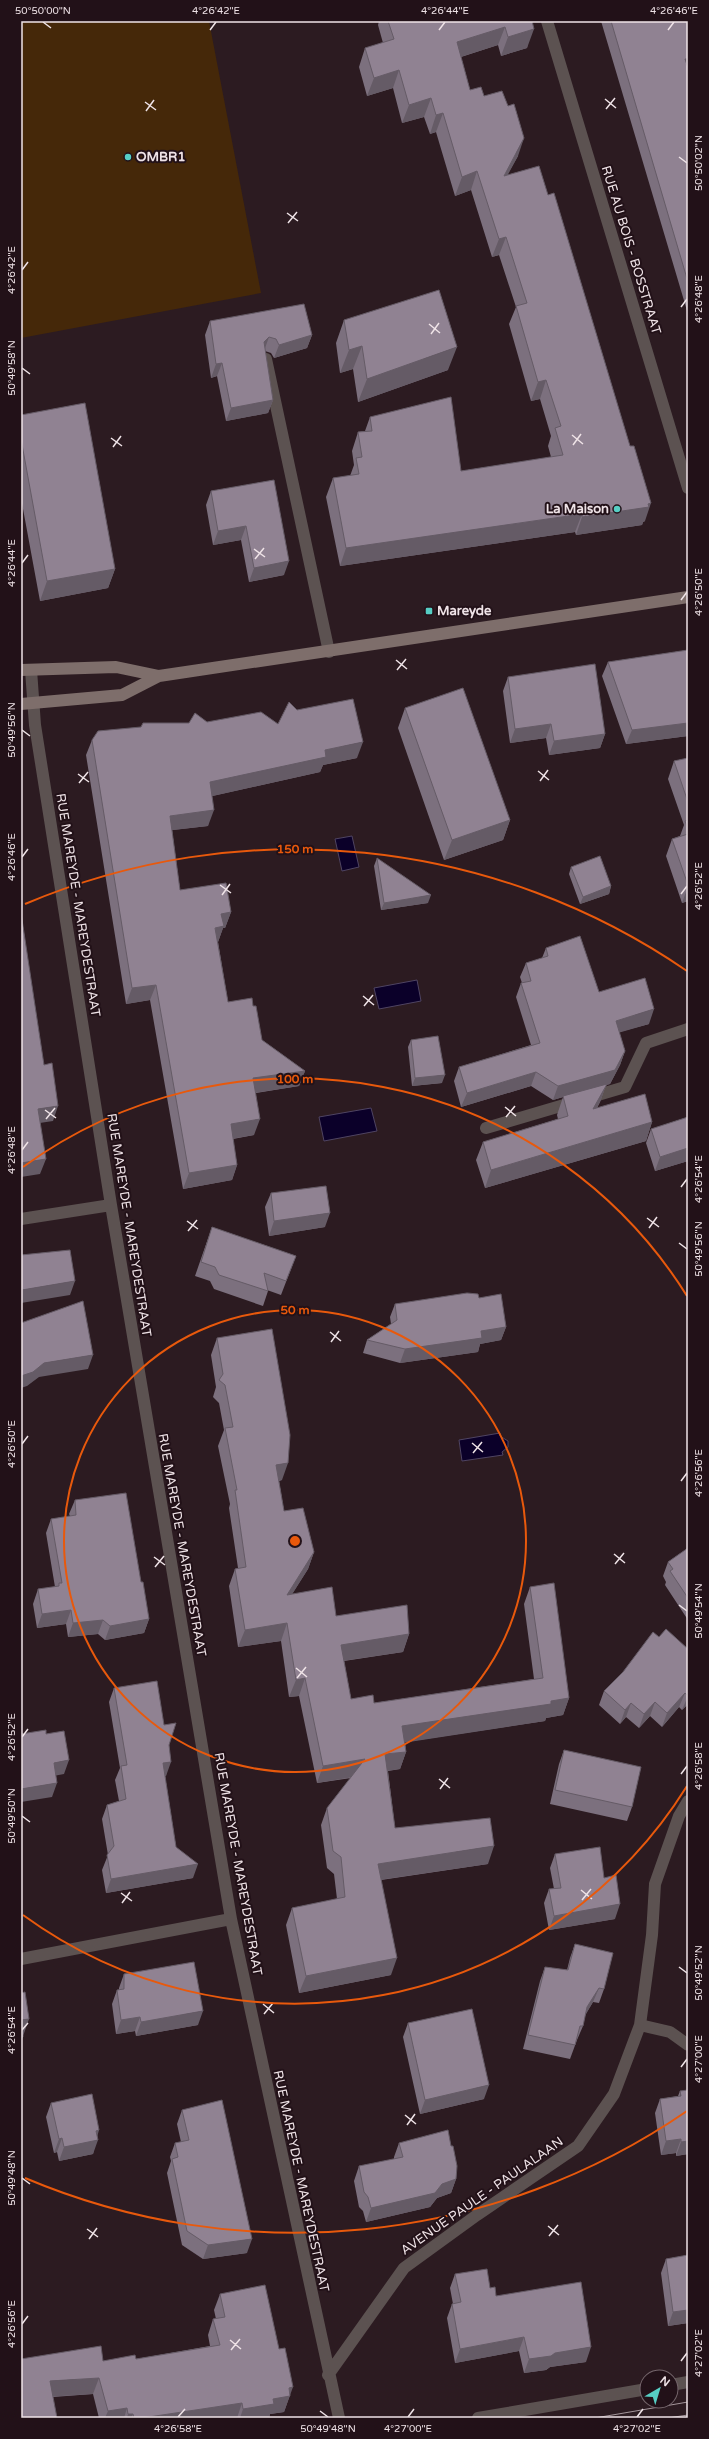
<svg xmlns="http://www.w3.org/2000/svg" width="709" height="2439" viewBox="0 0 709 2439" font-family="'Varela Round',sans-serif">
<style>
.green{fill:#452809}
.water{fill:#0b0029;stroke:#4f4462}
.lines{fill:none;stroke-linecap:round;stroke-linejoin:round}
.lane{stroke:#5c5251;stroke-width:12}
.street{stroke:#5c5251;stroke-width:12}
.secondary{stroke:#7e6e6b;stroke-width:12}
.tram{stroke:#a3959a;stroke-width:1}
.wall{fill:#7c707e}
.shaded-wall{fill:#655b66}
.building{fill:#908292;stroke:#655b66}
.ticks{fill:none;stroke:#efe3e7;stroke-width:1.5}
.ring{fill:none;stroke:#e8590c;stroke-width:2}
.poi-dot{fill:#56cec4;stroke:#221118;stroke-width:1.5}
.labels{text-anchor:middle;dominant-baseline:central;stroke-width:4;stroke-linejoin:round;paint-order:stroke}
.poi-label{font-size:13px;font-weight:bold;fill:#efe3e7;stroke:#221118;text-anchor:start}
.street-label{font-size:13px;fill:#efe3e7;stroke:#221118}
.centre{fill:#e8590c;stroke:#221118;stroke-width:2}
.ring-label{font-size:12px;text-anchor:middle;font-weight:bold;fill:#e8590c;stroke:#221118;stroke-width:4;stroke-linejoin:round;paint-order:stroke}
.neatline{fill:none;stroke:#efe3e7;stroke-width:1.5}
.ticks-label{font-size:10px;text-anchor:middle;fill:#efe3e7}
</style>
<rect width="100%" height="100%" fill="#2c1b21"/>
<path class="green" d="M21,21h188l52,272 -240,45z"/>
<path class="water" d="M352,836l7,31 -17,4 -7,-32z
M417,980l4,21 -42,8 -5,-21z
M371,1108l6,23 -53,10 -5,-24z
M500,1433v3l8,5v6l-6,5 1,3 -41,6 -3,-21z"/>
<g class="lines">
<path class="lane" d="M266,359l63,293
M486,1128l139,-41 21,-44 42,-14"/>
<path class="street" d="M547,21l141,467
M31,670l4,55 76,480 120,714 108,499
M21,1219l90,-14
M21,1959l210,-40
M640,2025l30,7 18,13
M328,2375l76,-107 73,-53 101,-69 36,-52 26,-69 12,-90 3,-51 24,-68 9,-15
M671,2385l17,-3
M478,2418l169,-29"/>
<path class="secondary" d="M21,670l95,-3 43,9
M21,704l101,-9 37,-19 529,-79"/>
<path class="tram" d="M595,2418l93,-16
M668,2418l20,-3"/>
</g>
<path class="wall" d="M379,21h153l-5,27 -26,8 -3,-11 -37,12 9,33 14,6 34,60 -11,19 138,346 -2,1 -1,3 -66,10 -1,-3 -235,34 -14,-69 7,-19 17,-2 4,-11 -2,-14 6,-19 7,-1 5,-14 91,54 90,-14 -3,-11 3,-10 -11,-37 -9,2 -22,-77 7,-17 -17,-52 -7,2 -21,-67 -16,6 -19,-64 -6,2 -6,-17 -22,6 -9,-35 -26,8 -8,-29 6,-19 18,-5 -5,-18z
M601,21h87v293z
M344,320l104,50 -90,32 -5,-33 -13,4 -4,-30z
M210,321l102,14 -5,13 -33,10 -3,-5 -6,-2 8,49 -5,13 -42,8 -9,-45 -6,2 -6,-43z
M21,415l94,154 -7,19 -68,13 -19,-103z
M274,480l10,95 -35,7 -8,-42 -28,5 -7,-40 5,-14z
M688,650v86l-62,8 -24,-68 6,-14z
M508,677l97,57 -5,14 -51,7 -3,-17 -36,5 -7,-52z
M405,708l105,112 -7,20 -59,20 -46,-132z
M297,710l60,48 -34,7 -3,7 -108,24 -4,30 -36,4 8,60 51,22 -6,16h-2l-5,14 10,60 25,4 9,34 43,31 -6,15 -43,7 -2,42 -21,4 4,26 -5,15 -49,9 -33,-189 -24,4 -40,-249 6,-15 115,-18 71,2z
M688,758v143l-6,2 -16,-47 6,-17 8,-3 4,-11 -16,-46 6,-18z
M377,858l51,45 -47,7 -7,-44z
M571,867l40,19 -2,8 -29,10 -11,-30z
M546,948l53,44 50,32 -30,8 6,19 -5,14 -10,19 -4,1 -6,17 -3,6 55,14 -6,19 -161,47 -9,-28 7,-18 75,-23 -1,-4 6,-18 -10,3 -22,-14 -70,21 -7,-26 5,-14 72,-22 -15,-48 5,-14h1l-2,-6 6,-14 16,-5z
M411,1040l31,43 -30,3 -4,-39z
M688,1117v44l-33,10 -9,-28 5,-14z
M271,1193l54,34 -56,9 -4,-29z
M212,1227l84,29 -15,39 -14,-5 1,1 -5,15 -49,-17 -4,-8 -15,-5z
M479,1298l27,29 -5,13 -21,4 -2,8 -78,11 -37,-10 4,-13 24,-16 -1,-7 5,-13z
M217,1338l65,142 -3,1 5,30 30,41 -6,17 -16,25 44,22 73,18 -6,18 -59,9 7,38 23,4 160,-24 -10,-75 6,-17 39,111 -6,17 -17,3 -1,3 -140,21 1,10 -6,17 -12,2 7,57 93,36 -107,16 10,95 -92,18 -13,-68 6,-17 45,-9 -3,-25 -7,-6 -6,-43 6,-17 24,-30 -34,5 -18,-87 -10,1 -8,-56 -43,6 -9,-61 6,-17 3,-1 -9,-60 1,-4 -12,-58 6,-16 -5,-27 -6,-6 3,-10 -5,-32z
M75,1500l66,82 8,37 -5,14 -39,7 -7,-6 -30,3 -2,-13 -29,4 -4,-24 5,-15 17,-2 -9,-54 5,-14 19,-3 -1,-2z
M688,1548v72l-23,-35 1,-3 -3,-6 5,-14z
M659,1637l29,12v55l-6,6 -3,-3 -17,20 -12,-11 -11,12 -13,-11 -6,7 -21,-19 5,-14z
M114,1688l50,37 5,20 -3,31h-1l11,71 17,31 -87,15 -4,-23 6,-15 -6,-36 5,-14 12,-4 -4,-21 5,-12 -11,-66z
M564,1750l68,57 -5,14 -77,-17 9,-40z
M555,1854l49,24 11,41 -66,11 -5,-27 5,-14h5l-4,-21z
M575,1944l29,45 -5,14 -6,-1 -8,13 -2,11 -6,14 -7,19 -47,-10 17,-68 5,-14 22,3 3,-12z
M124,1974l74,51 -62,11 -1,-5 -19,3 -4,-30 5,-14h2v-2z
M408,2023l76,76 -64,15 -17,-77z
M680,2091l8,63 -12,2v-3l-15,2 -6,-42 5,-14 18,-3z
M51,2103l46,33 -4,18 -34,7 -2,-9 -3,1 -8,-36z
M182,2110l65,143 -44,6 -21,-14 -15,-72 4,-12 -1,-4 5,-14 6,-1 -4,-18z
M399,2143l57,36 -5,14 -14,5 -7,9 -64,15 -3,-11 -4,-4 -5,-26 5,-15 35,-7v-2z
M688,2255v68l-20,3 -7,-53 5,-14z
M455,2274l35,14 6,8 90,66 -36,5 -4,3 -22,3 -5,-22 -64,12 -8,-45 5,-14h1l-3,-16z
M220,2294l70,101 -6,17 -14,2 -1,4h-170l-6,-24 -40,3 -32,21 82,-57 33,-2 74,-13 -2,-11 5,-16h3l-2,-9z"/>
<path class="shaded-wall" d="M505,27l-7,18 -47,15 6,-18z
M534,29l-7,19 -26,8 7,-19z
M685,59h3v13z
M399,70l-6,18 -26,8 7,-18z
M431,98l-7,19 -22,6 7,-18z
M443,113l-7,19 -6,2 6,-19z
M524,138l-6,18 -21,39 7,-19z
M477,171l-6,19 -16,6 7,-19z
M506,237l-7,18 -7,2 7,-18z
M312,335l-5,13 -33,10 5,-13z
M269,337l-5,14v-9z
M362,346l-9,23 -13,4 9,-23z
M457,347l-9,23 -90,32 9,-23z
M222,363l-5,13 -6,2 5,-14z
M546,380l-6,19 -9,2 7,-19z
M273,400l-5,13 -42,8 5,-13z
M651,503l-6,18 -2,1 -1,3 -66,10 6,-18z
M582,514l-7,18 -235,34 6,-18z
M246,526l-5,14 -28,5 5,-14z
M289,561l-5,14 -35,7 5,-14z
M115,569l-7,19 -68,13 7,-20z
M688,723v13l-62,8 6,-14z
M551,724l-5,14 -36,5 5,-14z
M605,734l-5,14 -51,7 5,-14z
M363,742l-6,16 -34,7 -3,7 -116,26 6,-16 115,-32z
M214,810l-6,16 -43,5 5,-15z
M510,820l-7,20 -59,20 8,-20z
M611,886l-2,8 -29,10 3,-7z
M688,886v15l-6,2z
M431,895l-3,8 -47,7 3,-7z
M231,912l-6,16h-2l-5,14 -8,2 11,-30z
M156,985l-6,15 -24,4 6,-16z
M654,1009l-5,15 -38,11 5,-14z
M625,1051l-5,14 -10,19 -4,1 -6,17 -14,26 -23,-32v1l-10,3 5,-14z
M305,1071l-6,15 -52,8 6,-16z
M536,1072l-5,14 -70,21 6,-14z
M445,1075l-3,8 -30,3 3,-8z
M58,1106l-5,15 -20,3 5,-15z
M260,1119l-6,16 -29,5 6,-16z
M652,1122l-6,19 -161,47 6,-18z
M688,1148v13l-33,10 5,-14z
M46,1159l-6,15 -19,3v-14z
M237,1165l-5,15 -49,9 6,-16z
M330,1213l-5,14 -56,9 5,-15z
M75,1281l-5,14 -49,8v-11l1,-2z
M506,1327l-5,13 -21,4 -2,8 -78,11 5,-14 76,-18z
M93,1355l-5,14 -49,8 -12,9 -6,2v-12l23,-13z
M288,1463l-6,17 -12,2 6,-17z
M314,1552l-6,17 -27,43 6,-17z
M71,1610l-5,14 -29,4 5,-14z
M149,1619l-5,14 -39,7 5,-14z
M103,1620l-5,14 -30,3 5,-14z
M287,1623l-6,18 -43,6 7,-17z
M409,1634l-6,18 -68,10 6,-17z
M305,1678l-6,18 -10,1 7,-17z
M685,1693l-6,14 -17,20 5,-14z
M688,1696v8l-6,6z
M569,1698l-6,17 -17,3 -1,3 -149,23 6,-18z
M655,1702l-5,14 -11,12 5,-14z
M631,1703l-5,14 -6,7 5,-14z
M406,1752l-6,17 -21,3 6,-18z
M365,1759l-6,17 -42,7 6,-17z
M69,1760l-5,14 -16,3 6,-14z
M171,1762l-5,14 -8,1 5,-14z
M57,1783l-5,14 -31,5v-13z
M494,1846l-6,18 -116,17 6,-17z
M198,1864l-5,14 -87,15 5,-14z
M620,1904l-5,15 -66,11 5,-14z
M397,1958l-6,17 -92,18 7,-17z
M599,1988l-6,14 -11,19 5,-14z
M203,2011l-5,14 -62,11 5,-14z
M140,2017l-5,14 -19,3 5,-14z
M29,2019l-8,23v-22z
M489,2085l-5,14 -64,15 5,-14z
M99,2130l-3,11 2,-1 -5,14 -34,7 5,-14 32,-16z
M62,2138l-5,14 -3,1 5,-14z
M681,2139l-5,14 -15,2 5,-14z
M688,2141v13l-12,2 5,-14z
M456,2179l-5,14 -14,5 -7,9 -64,15 5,-14z
M252,2239l-5,14 -44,6 5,-14z
M688,2310v13l-20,3 5,-14z
M524,2337l-5,14 -64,12 5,-14z
M591,2347l-5,15 -36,5 -4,3 -22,3 5,-14 26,-6z
M99,2378l-6,16 -48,3 5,-16z
M293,2387l-9,25 -14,2 -1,4h-29l3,-9 30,-10 16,-11z
M242,2403l-5,15h-95z
M127,2408l-3,10h-19l3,-7z
M128,2414h5l-2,4h-4z"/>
<path class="building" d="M388,21h144l2,8 -26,8 -3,-10 -48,15 13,48 11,-3 3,9 18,-5 6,15 6,-2 10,34 -20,38 35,-10 9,29 6,-2 76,253h4l17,57 -3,1 1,3 -67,10v-3l-236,34 -13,-70 26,-4 -3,-16 6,-1 -4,-25 14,-1 -2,-14 81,-20 10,74 102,-16 -8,-27 6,-2 -15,-46 -8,2 -22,-76 11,-3 -21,-66 -7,2 -22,-68 -15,6 -19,-64 -7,2 -5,-17 -22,7 -10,-35 -25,8 -9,-30 29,-9z
M611,21h77v38h-3l3,9v214z
M439,290l18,57 -90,32 -5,-33 -13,4 -5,-30z
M304,304l8,31 -33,10 -3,-6 -7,-2 -5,5 9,58 -42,8 -9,-45 -6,1 -6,-43z
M85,403l30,166 -68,12 -26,-142v-24z
M274,480l15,81 -35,7 -8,-42 -28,5 -7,-40z
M688,650v73l-56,7 -24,-68z
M595,664l10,70 -51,7 -3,-17 -36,5 -7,-52z
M463,688l47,132 -58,20 -47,-132z
M353,699l10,43 -38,8 1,7 -116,25 4,28 -44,6 10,74 46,-7 5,29 -10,2 3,12 -9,2 13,74 24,-4 1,8h3l6,34 43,31 -52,7 7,41 -29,5 6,41 -48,8 -33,-188 -24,3 -40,-248 6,-9 43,-4 2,-4h46l6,-10 12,9 54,-10 17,12 11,-22 8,8z
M688,758v44l-14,-41z
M688,820v9l-3,-8z
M688,834v51l-16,-46z
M600,856l11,30 -28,11 -12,-30z
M377,858l54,37 -47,8z
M21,913l23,152 8,-2 6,43 -20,3 8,50 -25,4z
M580,936l19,56 46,-14 9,31 -38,12 9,30 -10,19 -57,16 -22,-14 -69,21 -8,-26 81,-24 -19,-60 10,-2 -5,-18 22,-7 -2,-8z
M438,1036l7,39 -30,3 -4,-38z
M607,1084l-14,25 52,-15 7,28 -161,48 -8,-28 85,-26 -5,-20z
M688,1117v31l-28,9 -9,-28z
M326,1186l4,27 -56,8 -3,-28z
M212,1227l84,29 -10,25 -22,-8 4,18 -49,-16 -4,-8 -14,-5z
M70,1250l5,31 -53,9 -1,-6v-29z
M467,1293l11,1 1,4 22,-4 5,33 -25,4 1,7 -77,11 -38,-9 30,-20 -2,-16z
M83,1301l10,54 -49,8 -11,9 -12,4v-53z
M272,1329l18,106 -2,28 -12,2 8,46 19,-3 11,44 -27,43 45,-8 4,29 71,-11 2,29 -68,11 10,54 22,-4 1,8 169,-25 -13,-91 24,-4 15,115 -18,3v3l-149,22 4,26 -21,2 10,74 95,-10 4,28 -116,18 19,94 -91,18 -14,-68 53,-11 -4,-40 -8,-6 -6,-43 38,-49 -42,7 -18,-88 -9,2 -9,-57 -42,7 -10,-61 11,-2 -11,-77h2l-12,-62 8,-1 -8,-42 -6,-5 4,-6 -6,-36z
M126,1493l15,89h2l6,37 -39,7 -7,-6 -30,3 -2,-13 -29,4 -4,-25 21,-3v-3h3l-11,-64 25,-4 -1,-15z
M688,1548v50l-18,-27 3,-2 -5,-7z
M666,1629l22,20v47l-3,-3 -18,20 -12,-11 -11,12 -13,-11 -6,7 -21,-19 19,-19 30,-40 6,5z
M157,1681l7,44 12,-2 -7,22 2,17 -8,1 13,84 22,17 -87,15 -4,-24 7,-9 -7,-41 19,-6 -5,-33 6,-1 -13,-77z
M46,1730v4l18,-3 5,29 -15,3 3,20 -36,6v-55z
M564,1750l77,17 -9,40 -77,-17z
M600,1847l4,31 12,-3 4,29 -66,12 -5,-27 12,-1 -6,-34z
M575,1944l38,9 -9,36 -5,-1 -12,19 -4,19h-3l-5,19 -47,-10 17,-68 23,3z
M194,1962l9,49 -62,11 -1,-5 -19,3 -4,-30 7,-1v-15z
M25,1992l4,27 -8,1v-27z
M472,2009l17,76 -64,15 -17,-77z
M21,2023l2,14h-2z
M688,2090v51l-7,1v-3l-15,2 -6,-42 21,-3 -1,-5z
M92,2094l7,36 -3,1 2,9 -34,7 -2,-9 -3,1 -8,-36z
M222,2100l30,139 -44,6 -21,-14 -15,-72 6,-2 -3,-14 14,-3 -7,-30z
M448,2130l3,16h2l4,20 -1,13 -14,5 -7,9 -64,15 -3,-11 -4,-5 -5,-26 44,-9 -4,-14z
M688,2255v55l-15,2 -7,-53z
M487,2269l3,19 5,-1 1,9 85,-14 10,65 -36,6 -4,3 -22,3 -5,-22 -64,12 -8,-45 9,-2 -6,-28z
M265,2285l14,64 6,-1 8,39 -4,1 1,8 -17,3 1,5 -31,5 -1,-6 -100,15h-8l-1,-4h-5l-1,-6 -19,3 -9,-33 -49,3 7,37h-36v-59l80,-13 2,15 32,-6 1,4 84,-14 -7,-26 12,-2 -5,-23z"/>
<path class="ticks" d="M43,22l8,6M210,30l6,-8M439,30l6,-8M668,30l6,-8M605,99l11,9M145,102l11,8M606,109l9,-11M146,111l8,-11M679,157l8,6M287,213l11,8M288,223l9,-11M22,270l6,-8M681,307l6,-8M429,324l11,9M431,334l8,-11M22,368l8,6M572,435l11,9M111,438l11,8M573,445l8,-11M113,447l8,-11M254,549l11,8M255,559l9,-11M22,563l6,-8M681,600l6,-8M396,660l11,9M397,670l9,-11M22,730l8,6M538,771l11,9M78,774l11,8M540,781l8,-11M79,783l9,-11M22,857l6,-8M220,885l11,8M681,894l6,-8M222,895l8,-11M363,996l11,9M364,1006l9,-11M505,1107l11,9M45,1110l11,8M506,1117l9,-11M46,1119l9,-11M22,1150l6,-8M681,1187l6,-8M647,1218l12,9M187,1221l11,8M649,1228l8,-11M188,1231l9,-11M679,1243l8,6M330,1332l11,9M331,1342l8,-11M472,1443l11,9M22,1444l6,-8M473,1453l9,-11M681,1481l6,-8M614,1554l11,9M154,1557l11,8M615,1564l9,-11M155,1567l9,-11M679,1605l8,6M296,1668l11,9M297,1678l9,-11M22,1737l6,-8M681,1774l6,-8M439,1779l11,9M440,1789l8,-11M22,1816l8,6M581,1890l11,9M121,1893l11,8M582,1900l9,-11M122,1903l8,-11M679,1967l8,6M263,2004l11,9M264,2014l9,-11M22,2030l6,-7M681,2067l6,-8M405,2115l11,9M407,2125l8,-11M22,2178l8,6M548,2226l11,9M87,2229l11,8M549,2236l9,-11M89,2239l8,-11M22,2324l6,-8M230,2340l11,9M231,2350l9,-11M681,2361l6,-8M320,2411l8,6M178,2417l7,-8M408,2417l6,-8M637,2417l6,-8"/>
<g class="ring">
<circle cx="295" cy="1541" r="231"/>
<path d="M687 1786A462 462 0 0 1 23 1915M23 1167A462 462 0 0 1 687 1296"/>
<path d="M687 2111A692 692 0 0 1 25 2178M25 904A692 692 0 0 1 687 971"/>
</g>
<g class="poi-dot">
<circle cx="128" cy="157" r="4"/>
<circle cx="617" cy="509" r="4"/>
<rect x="425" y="607" width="8" height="8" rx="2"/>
</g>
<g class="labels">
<g class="poi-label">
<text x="136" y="157">OMBR1</text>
<text x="609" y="509" text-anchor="end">La Maison</text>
<text x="437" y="611">Mareyde</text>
</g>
<g class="street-label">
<text transform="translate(631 250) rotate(73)">RUE AU BOIS - BOSSTRAAT</text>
<text transform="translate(78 905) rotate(81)">RUE MAREYDE - MAREYDESTRAAT</text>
<text transform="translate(129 1225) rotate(81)">RUE MAREYDE - MAREYDESTRAAT</text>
<text transform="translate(182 1545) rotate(80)">RUE MAREYDE - MAREYDESTRAAT</text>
<text transform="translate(238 1864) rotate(80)">RUE MAREYDE - MAREYDESTRAAT</text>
<text transform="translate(301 2181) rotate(78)">RUE MAREYDE - MAREYDESTRAAT</text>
<text transform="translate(482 2196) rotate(-35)">AVENUE PAULE - PAULALAAN</text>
</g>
</g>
<circle cx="295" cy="1541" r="6" class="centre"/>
<g class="ring-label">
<text x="295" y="853">150 m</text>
<text x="295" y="1083">100 m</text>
<text x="295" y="1314">50 m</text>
</g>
<rect width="709" height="2439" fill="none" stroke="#221118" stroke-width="44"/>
<g transform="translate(659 2389) rotate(38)"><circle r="19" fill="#221118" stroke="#74656b"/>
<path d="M0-3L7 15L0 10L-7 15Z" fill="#56cec4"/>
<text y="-6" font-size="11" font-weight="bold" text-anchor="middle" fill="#efe3e7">N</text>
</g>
<rect x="22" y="22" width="665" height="2395" class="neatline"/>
<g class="ticks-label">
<text x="43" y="14">50°50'00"N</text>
<text x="216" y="14">4°26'42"E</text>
<text x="445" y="14">4°26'44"E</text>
<text x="674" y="14">4°26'46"E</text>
<text transform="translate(698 163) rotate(-90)" y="4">50°50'02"N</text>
<text transform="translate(11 270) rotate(-90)" y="4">4°26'42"E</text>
<text transform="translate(698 299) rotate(-90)" y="4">4°26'48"E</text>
<text transform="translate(11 368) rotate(-90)" y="4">50°49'58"N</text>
<text transform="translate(11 563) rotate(-90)" y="4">4°26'44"E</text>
<text transform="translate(698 592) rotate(-90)" y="4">4°26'50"E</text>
<text transform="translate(11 730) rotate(-90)" y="4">50°49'56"N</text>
<text transform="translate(11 857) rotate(-90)" y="4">4°26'46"E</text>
<text transform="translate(698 886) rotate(-90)" y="4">4°26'52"E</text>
<text transform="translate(11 1150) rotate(-90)" y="4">4°26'48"E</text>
<text transform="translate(698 1179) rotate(-90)" y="4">4°26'54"E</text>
<text transform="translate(698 1249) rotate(-90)" y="4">50°49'56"N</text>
<text transform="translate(11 1444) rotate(-90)" y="4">4°26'50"E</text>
<text transform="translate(698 1473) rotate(-90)" y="4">4°26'56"E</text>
<text transform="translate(698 1611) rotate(-90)" y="4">50°49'54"N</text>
<text transform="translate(11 1737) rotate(-90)" y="4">4°26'52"E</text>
<text transform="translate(698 1766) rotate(-90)" y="4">4°26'58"E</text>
<text transform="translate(11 1816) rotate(-90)" y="4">50°49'50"N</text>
<text transform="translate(698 1973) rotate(-90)" y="4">50°49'52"N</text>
<text transform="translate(11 2030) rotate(-90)" y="4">4°26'54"E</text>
<text transform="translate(698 2059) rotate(-90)" y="4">4°27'00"E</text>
<text transform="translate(11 2178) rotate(-90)" y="4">50°49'48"N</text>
<text transform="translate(11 2324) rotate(-90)" y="4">4°26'56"E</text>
<text transform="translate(698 2353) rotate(-90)" y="4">4°27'02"E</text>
<text x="178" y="2432">4°26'58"E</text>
<text x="328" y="2432">50°49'48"N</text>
<text x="408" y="2432">4°27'00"E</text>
<text x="637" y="2432">4°27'02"E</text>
</g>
</svg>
